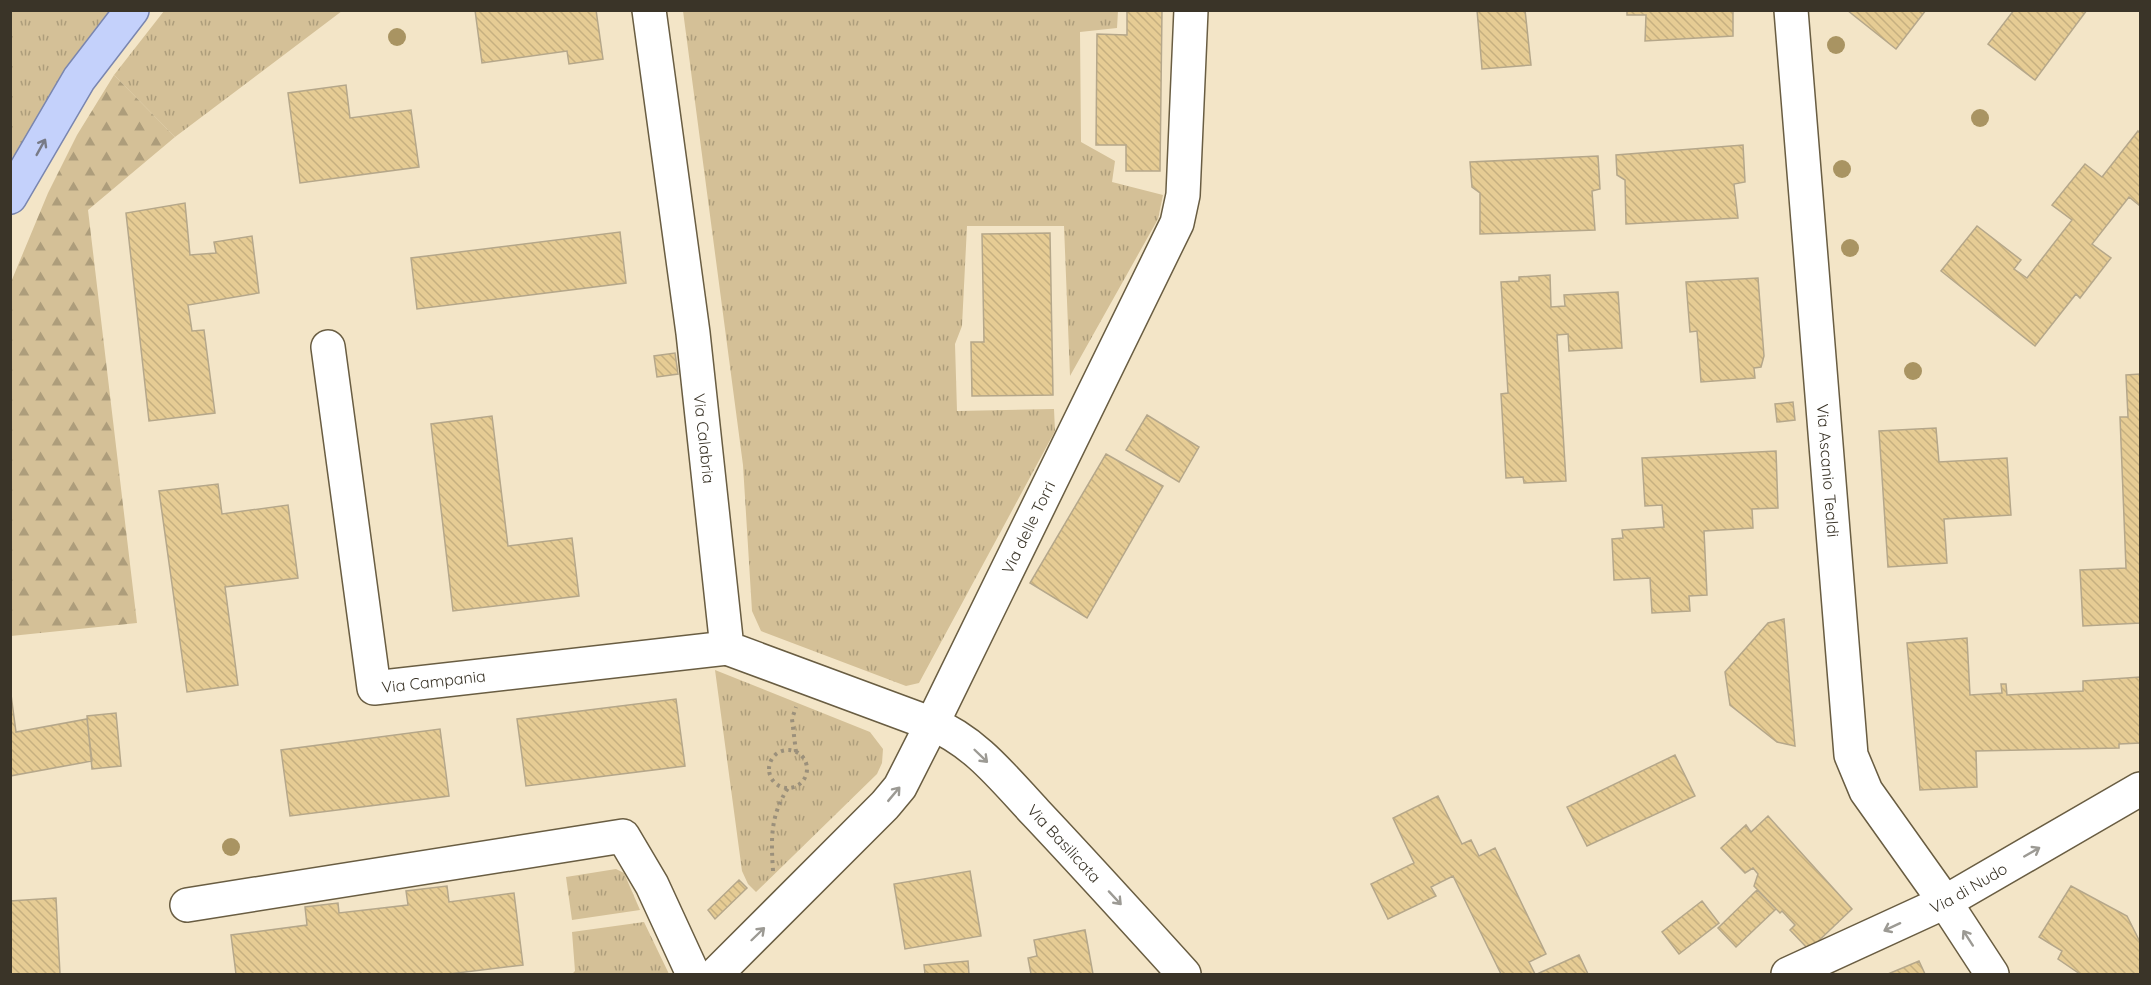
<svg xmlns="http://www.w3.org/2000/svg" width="2151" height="985" viewBox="0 0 2151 985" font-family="Quicksand,sans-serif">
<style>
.grass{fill:url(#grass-tufts)}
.forest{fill:url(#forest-firs)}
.building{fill:url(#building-back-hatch);stroke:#b5a78a;stroke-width:1.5}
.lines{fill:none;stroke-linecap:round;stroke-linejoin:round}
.minor-casing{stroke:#695d42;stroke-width:36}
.major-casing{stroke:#7a86af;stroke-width:36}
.path{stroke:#9b907b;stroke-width:4;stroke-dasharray:3 4.5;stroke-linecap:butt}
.minor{stroke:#fff;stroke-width:33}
.major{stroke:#c4d1fb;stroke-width:33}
.tree{fill:#a99462}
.oneway{stroke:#787b87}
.oneway2{stroke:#9c9a94}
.labels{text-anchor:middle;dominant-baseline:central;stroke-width:4.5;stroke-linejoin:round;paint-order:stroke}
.street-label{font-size:16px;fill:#3a3428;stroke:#fff}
</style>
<defs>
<pattern id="grass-tufts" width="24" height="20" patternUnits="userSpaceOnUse" patternTransform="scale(1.5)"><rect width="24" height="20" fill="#d4c097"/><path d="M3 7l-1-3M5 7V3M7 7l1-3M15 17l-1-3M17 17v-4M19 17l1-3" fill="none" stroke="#ad9d7b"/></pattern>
<pattern id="forest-firs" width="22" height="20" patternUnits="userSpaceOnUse" patternTransform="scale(1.5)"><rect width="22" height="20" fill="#d4c097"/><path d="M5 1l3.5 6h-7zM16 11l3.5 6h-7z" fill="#ad9d7b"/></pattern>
<pattern id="building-back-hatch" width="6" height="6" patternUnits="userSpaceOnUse" patternTransform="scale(1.5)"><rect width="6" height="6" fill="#e6cc94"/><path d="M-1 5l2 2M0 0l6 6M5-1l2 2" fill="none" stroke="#c6b080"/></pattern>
</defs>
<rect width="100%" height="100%" fill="#f3e5c7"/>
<path class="grass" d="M11,11h101l-93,139 -8,8z
M164,11h178l-167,126 -61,-62z
M683,11h435l-1,17 -37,4 1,110 34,19 -3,21 51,13 -5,24 -88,157 -6,-150h-97l-5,100 -7,18 2,67 97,-2 1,22 -136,252 -13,3 -145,-55 -9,-20 -9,-146z
M715,670l155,62 13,17 -1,14 -5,11 -121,118 -8,-8 -6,-13z
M616,869l8,4 16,37 -68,10 -6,-43z
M644,922l25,52h-97l3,-3 -3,-39z"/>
<path class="forest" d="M114,75l61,62 -87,73 49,413 -126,13v-354l37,-89 29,-58z"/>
<path class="building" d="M475,10h121l7,49 -34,5 -2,-13 -85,12z
M1127,10h35l-2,161h-34v-26h-30l1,-111 30,1z
M1477,10h48l6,55 -49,4z
M1627,10h106v26l-88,5 1,-26h-19z
M1847,10h79l-30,39z
M2014,10h73l-52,70 -47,-36z
M346,85l4,33 61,-8 8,57 -119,16 -12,-90z
M2138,131l2,2v73l-11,-9 -37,47 19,14 -31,40 -4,-4 -41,52 -94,-75 36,-45 44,34 -7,9 13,9 45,-58 -20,-15 33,-41 17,13z
M1743,145l2,37 -11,2 4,34 -112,6 -1,-44 -8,-5 -1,-20z
M1598,156l2,33 -8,2 3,39 -115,4v-41l-8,-6 -2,-25z
M185,203l5,52 26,-2 -2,-11 38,-6 7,57 -71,12 4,26 12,-1 11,83 -66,8 -23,-208z
M620,232l6,51 -209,26 -6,-51z
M1050,233l3,162 -81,1 -1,-54h13l-2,-108z
M1550,275l1,32 14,-1 -1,-11 54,-3 4,56 -53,3 -1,-17 -11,1 9,146 -42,2 -1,-6 -17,1 -5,-84 7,-1 -7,-111 18,-1v-4z
M1758,278l6,78 -3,11 -7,1 1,10 -54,4 -4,-51 -7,1 -4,-50z
M675,353l3,21 -21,3 -3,-21z
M2140,374v249l-57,3 -3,-56 46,-2 -6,-151h8l-2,-42z
M1793,402l2,18 -18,2 -2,-18z
M1147,415l52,32 -20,35 -53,-32z
M492,416l16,130 64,-8 7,58 -126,15 -22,-187z
M1936,428l3,34 68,-4 4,57 -67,4 3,44 -59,4 -9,-136z
M1776,451l2,57 -26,1 1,19 -49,3 3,64 -18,1 1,15 -38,2 -2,-35 -36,2 -2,-41 11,-1 -1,-8 42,-3 -2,-22 -17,1 -3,-48z
M1106,454l57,32 -76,132 -57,-35z
M218,484l4,30 66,-9 10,73 -73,9 13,98 -51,7 -28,-201z
M1784,619l11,127 -18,-4 -47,-37 -5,-33 43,-49z
M1967,638l3,57 32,-2 -1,-9h5l1,11 76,-4v-10l57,-4v66l-21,1v4l-143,3 1,36 -57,3 -13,-147z
M10,687l6,45 71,-13 5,42 -82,15z
M676,699l9,67 -159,20 -9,-67z
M116,713l5,53 -29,3 -5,-53z
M440,729l9,67 -159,20 -9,-66z
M1675,755l20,41 -108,50 -20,-39z
M1438,796l24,48 9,-4 8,16 16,-8 51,106 -17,8 6,12h-34l-48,-98 -22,11 5,9 -48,23 -17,-35 43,-21 -21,-45z
M1768,816l84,93 -43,41 -19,-20 5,-5 -13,-14 -2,2 -26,-27 4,-12 -5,-6 -8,5 -24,-25 25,-23 5,7z
M970,871l11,65 -76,13 -11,-65z
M739,880l8,8 -32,31 -7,-9z
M447,886l2,16 65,-9 9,72 -74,9h-213l-5,-39 76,-10 -2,-18 33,-4 1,10 69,-8 -2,-14z
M2071,886l56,30 13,26v32h-60l-22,-15 4,-8 -23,-14z
M1757,890l19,19 -40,38 -18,-19z
M56,898l4,76h-50v-73z
M1702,901l17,22 -40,31 -17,-22z
M1085,930l8,44h-62l-3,-16 9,-2 -3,-16z
M1579,955l9,19h-51z
M968,961l1,13h-44l-1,-9z
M1919,961l6,13h-37z"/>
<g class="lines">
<defs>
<g id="minor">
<path id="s1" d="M649,10l44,323 34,315 205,76c43,17 73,56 104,89 50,53 99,107 148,161"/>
<path id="s2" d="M1791,10l60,745 15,36 79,111 47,72"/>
<path id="s3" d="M328,347l46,341 353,-40"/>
<path d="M187,905l436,-69 29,49 41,89"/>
<path id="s4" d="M716,974l169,-169 15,-18 32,-63 245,-501 6,-28 8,-185"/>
<path id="s5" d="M1788,974l157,-72 195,-113"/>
</g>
<path id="major" d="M10,197l69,-118 53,-69"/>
</defs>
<use href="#minor" class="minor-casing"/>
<use href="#major" class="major-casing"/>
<path class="path" d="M769 769a19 19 0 1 1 38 0a19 19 0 1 1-38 0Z
M796,752l-4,-33 4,-12
M773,871c-2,-32 -3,-55 15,-83"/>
<use href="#minor" class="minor"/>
<use href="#major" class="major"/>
</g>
<g class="tree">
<circle cx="397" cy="37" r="9"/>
<circle cx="1836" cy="45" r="9"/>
<circle cx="1980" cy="118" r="9"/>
<circle cx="1842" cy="169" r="9"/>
<circle cx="1850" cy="248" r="9"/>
<circle cx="1913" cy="371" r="9"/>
<circle cx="231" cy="847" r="9"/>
</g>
<defs><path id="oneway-shaft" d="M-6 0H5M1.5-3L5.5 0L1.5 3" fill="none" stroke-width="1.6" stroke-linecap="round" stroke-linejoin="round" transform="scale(1.5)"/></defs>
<use class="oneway" href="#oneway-shaft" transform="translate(41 147) rotate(-61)"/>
<g class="oneway2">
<use href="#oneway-shaft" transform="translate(981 756) rotate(44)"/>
<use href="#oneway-shaft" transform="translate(894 794) rotate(-50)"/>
<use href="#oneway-shaft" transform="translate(2032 852) rotate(-30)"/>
<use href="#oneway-shaft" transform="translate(1115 898) rotate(47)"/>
<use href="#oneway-shaft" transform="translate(1892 927) rotate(155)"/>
<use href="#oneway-shaft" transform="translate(758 934) rotate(-44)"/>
<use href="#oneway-shaft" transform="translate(1968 938) rotate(-123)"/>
</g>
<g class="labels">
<g class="street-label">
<text stroke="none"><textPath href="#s1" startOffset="432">Via Calabria</textPath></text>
<text stroke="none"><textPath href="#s2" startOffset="462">Via Ascanio Tealdi</textPath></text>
<text stroke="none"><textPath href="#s4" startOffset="552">Via delle Torri</textPath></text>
<text stroke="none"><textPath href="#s3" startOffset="404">Via Campania</textPath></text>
<text stroke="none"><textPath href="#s1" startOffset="1041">Via Basilicata</textPath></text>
<text stroke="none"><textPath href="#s5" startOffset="200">Via di Nudo</textPath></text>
</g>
</g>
<rect width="2151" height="985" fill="none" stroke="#3a3428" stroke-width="24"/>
</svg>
